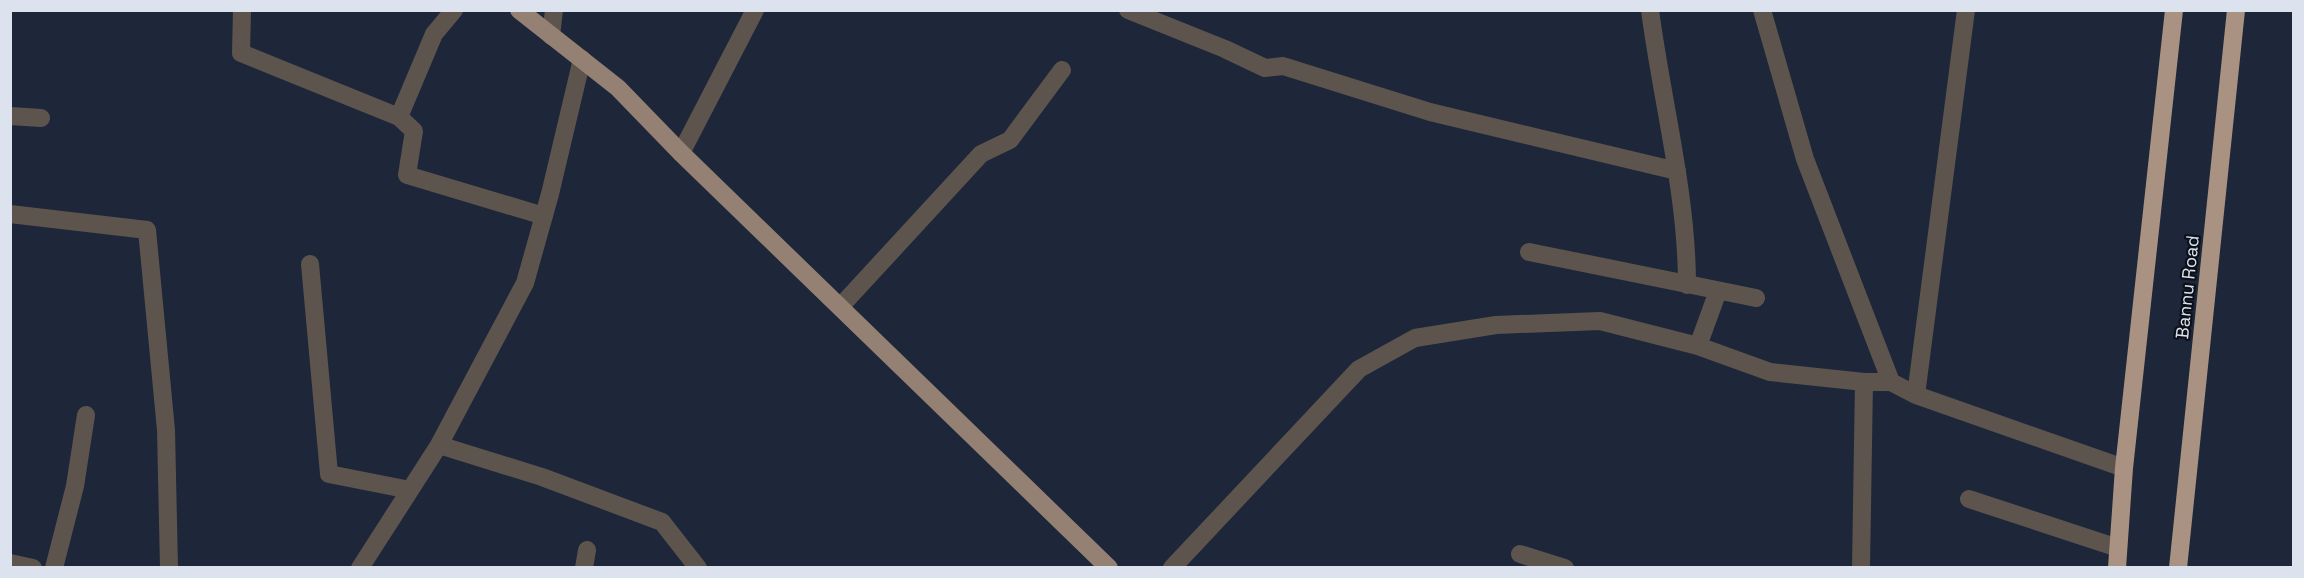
<svg xmlns="http://www.w3.org/2000/svg" width="2304" height="578" viewBox="0 0 2304 578" font-family="'Space Grotesk',sans-serif">
<style>
.lines{fill:none;stroke-linecap:round;stroke-linejoin:round}
.minor{stroke:#5e544e;stroke-width:18}
.major{stroke:#958174;stroke-width:18}
.highway{stroke:#aa9283;stroke-width:18}
.labels{text-anchor:middle;dominant-baseline:central;stroke-width:4.5;stroke-linejoin:round;paint-order:stroke}
.street-label{font-size:18px;fill:#dce3ef;stroke:#0c1018}
</style>
<rect width="100%" height="100%" fill="#1d2739"/>
<g class="lines">
<path class="minor" d="M242,10l-1,43 158,64
M454,10l-20,24 -35,83 15,14 -7,44 137,41
M1128,10l97,39 40,19 18,-2 147,46 247,59
M1650,10c12,92 37,183 37,275
M1762,10l43,149 86,223
M551,36l3,-26
M10,116l31,2
M681,153l74,-143
M10,214l137,16 19,200 3,138
M1529,252l227,46
M310,264l19,210 81,16
M840,307l141,-153 29,-14 52,-70
M1698,346l20,-55
M1916,395l50,-385
M439,445l103,32 120,45 36,46
M1969,499l149,49
M1520,554l45,14
M10,563l23,5
M54,568l21,-82 11,-71
M360,568l79,-123 86,-162 25,-89 32,-135
M584,568l3,-18
M1172,568l187,-199 56,-31 81,-13 104,-4 98,25 72,26 94,10h27l25,13 208,73
M1861,568l3,-186"/>
<path class="major" d="M519,10l99,78 63,65 428,415"/>
<path class="highway" d="M2117,568l7,-100 50,-458
M2178,568l58,-558"/>
</g>
<g class="labels">
<g class="street-label">
<text transform="translate(2187 287) rotate(-84)">Bannu Road</text>
</g>
</g>
<rect width="2304" height="578" fill="none" stroke="#dce3ef" stroke-width="24"/>
</svg>
